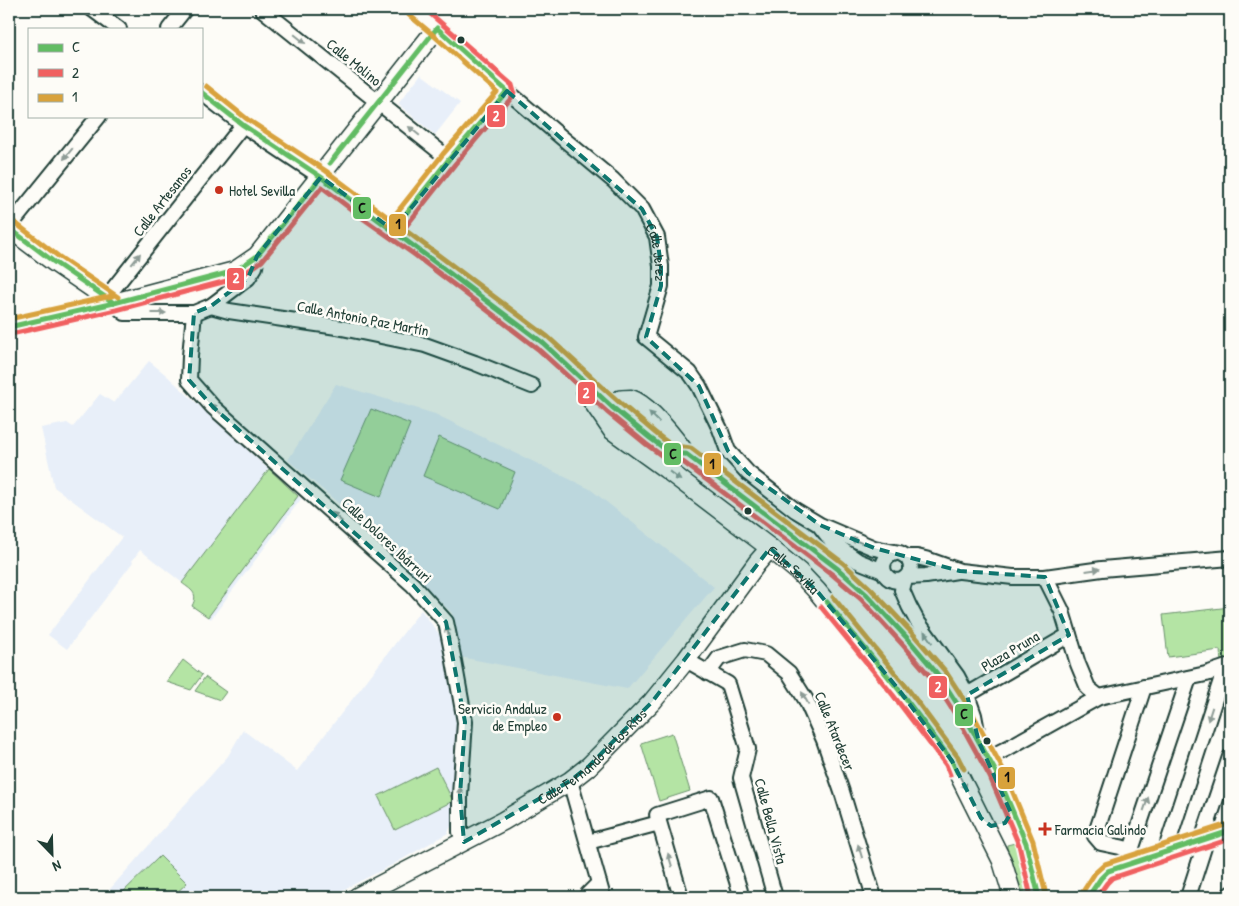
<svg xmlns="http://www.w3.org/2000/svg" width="1239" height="906" viewBox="0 0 1239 906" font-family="'Patrick Hand',sans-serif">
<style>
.built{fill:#e8eff9}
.green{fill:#b4e4a4;stroke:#6a906c}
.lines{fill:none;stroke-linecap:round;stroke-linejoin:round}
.minor-casing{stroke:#1f3d34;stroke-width:18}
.major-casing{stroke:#1f3d34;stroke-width:21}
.minor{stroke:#fdfcf7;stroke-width:14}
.major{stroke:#fdfcf7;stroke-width:18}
.bus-1-casing{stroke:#fdfcf7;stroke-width:9}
.bus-2-casing{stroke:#fdfcf7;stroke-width:9}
.bus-3-casing{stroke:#fdfcf7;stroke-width:9}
.bus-1{stroke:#62bc63;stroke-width:5}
.bus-2{stroke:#f06060;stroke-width:5}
.bus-3{stroke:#d8a23c;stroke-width:5}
.oneway{fill:#8e9c96}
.marked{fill:#0f766e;fill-opacity:0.2;stroke:#0f766e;stroke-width:4;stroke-dasharray:10 6;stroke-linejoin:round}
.bus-dot{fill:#1f3d34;stroke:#fdfcf7;stroke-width:2}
.poi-dot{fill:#c8321e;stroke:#fdfcf7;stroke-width:2}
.labels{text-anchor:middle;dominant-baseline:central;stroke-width:5;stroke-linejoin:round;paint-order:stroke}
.street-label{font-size:15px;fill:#1f3d34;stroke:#fdfcf7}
.poi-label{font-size:15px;fill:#1f3d34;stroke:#fdfcf7;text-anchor:start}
.line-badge{stroke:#fdfcf7;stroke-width:2}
.badge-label{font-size:14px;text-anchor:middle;font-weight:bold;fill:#fff}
.pale-badge-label{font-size:14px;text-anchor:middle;font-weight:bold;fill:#111}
</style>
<rect width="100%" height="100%" fill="#fdfcf7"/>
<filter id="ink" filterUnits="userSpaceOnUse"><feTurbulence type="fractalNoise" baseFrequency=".02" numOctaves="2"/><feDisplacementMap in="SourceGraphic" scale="10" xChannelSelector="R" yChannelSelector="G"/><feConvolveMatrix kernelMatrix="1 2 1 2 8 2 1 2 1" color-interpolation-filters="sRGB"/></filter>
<g filter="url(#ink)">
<path class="built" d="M421,74l39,29 -25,32 -37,-31z
M149,361l16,13 136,125 -90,120 -19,-13 3,-6v-5l-2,-4 -53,-41 -8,11 1,1 -66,87 -19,-14 74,-98 -68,-50 -13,-59 26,-5 6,4 27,-33 14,9z
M336,384l99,30 155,75 124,98 -87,102 -167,-32 -8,-44 -61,-59 2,-8 -12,-6 -93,-80z
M421,610l19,25 19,89 -8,102 -3,7 -54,31 -65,33h-226l125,-141 15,-26 54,41z"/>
<path class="green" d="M371,409l39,15 -29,73 -41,-17z
M439,437l76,35 -15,37 -77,-33z
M269,469l29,27 -90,121 -16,-11c7,-13 -1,-16 -10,-23z
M1230,607v53l-9,3 -1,-13 -52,7 -5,-42z
M183,660l19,15 -11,15 -24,-8z
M205,677l21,15 -6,8 -25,-9z
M672,733l18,58 -31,10 -18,-58z
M436,767l17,34 -58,29 -17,-34z
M1015,843l3,3 14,51h-9l-16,-43v-9z
M160,856l27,27 -15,14h-54z"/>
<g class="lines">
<defs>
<g id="minor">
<path d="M92,9l27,20"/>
<path d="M262,9l187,150"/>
<path d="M414,9l23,19"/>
<path d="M169,29l16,-20"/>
<path id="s1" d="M507,91l53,45 53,44 29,29 15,28 4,29v20l-15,51 44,36 9,13 21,43 8,22 20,22 47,37 25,15 54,23 26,5 7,4h10l12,3 31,11 53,6h32l57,-8 128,-11"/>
<path d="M201,92l42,33 78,52"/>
<path d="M9,227l90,-111"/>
<path d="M106,298l137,-173"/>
<path d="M114,303l11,10h69l17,-7 37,-28 7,-11 2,-11"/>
<path d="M211,306l18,5 108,16 88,18 50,18 57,23"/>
<path d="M194,313l-4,43 -1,24 24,27 200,178 33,37 8,39 11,61 -5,73v37l4,10"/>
<path d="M820,526l14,18 24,17 25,10"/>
<path d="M896,553c-22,5 -13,33 6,27 4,-2 6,-4 8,-8 2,-6 0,-11 -3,-15"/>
<path d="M907,577l19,-1 31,-5"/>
<path d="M1045,577l17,34 16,53 10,24 11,9"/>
<path d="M905,579l-3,11 7,16 8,15 40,55 10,19 7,20 3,16"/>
<path d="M686,660l42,24 20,65 -7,29 34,119"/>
<path d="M708,673l11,-15 26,-8 21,4 23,19 17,27 18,40 18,52 32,105"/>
<path d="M967,695l102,-60"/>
<path d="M988,758l20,-10 91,-51 107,-23 24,-8"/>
<path d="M570,781l33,116"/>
<path d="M1202,840l28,-83"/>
<path d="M588,842l71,-19"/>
<path d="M1131,850l58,-172"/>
<path d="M1165,852l60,-184"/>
<path d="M1138,861l-7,-11 -11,-3 -19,-4 -6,-7 49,-149"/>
<path d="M586,897l2,-3 11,-11"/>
<path d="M681,897l-24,-82 54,-17 29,93"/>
<path d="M1088,897l13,-19 7,-7 122,-40"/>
<path d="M1188,897l19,-59"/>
<path d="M1229,897l1,-3"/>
</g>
<g id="major">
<path d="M321,177l47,36 51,36 124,94 25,22 44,42 38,31 22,16h14l152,115 28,25 43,46 31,37 23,36 34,61 29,69 13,54"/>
<path d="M9,228l45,34 60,41"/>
<path d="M9,327l105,-24 121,-32 22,-15 180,-228 70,63 -58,68 -56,71"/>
<path id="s2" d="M586,392l26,38 54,39 104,79 29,24 18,19 82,99 53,71 50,100 11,36"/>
<path d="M609,415c1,-6 4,-13 10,-15 3,-1 9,-1 12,-1 18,6 44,40 55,55"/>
<path id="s3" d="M357,897l146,-76 67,-40 19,-15 63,-64 34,-42 71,-97 13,-15"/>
</g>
</defs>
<use href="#minor" class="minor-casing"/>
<use href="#major" class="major-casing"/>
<use href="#minor" class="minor"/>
<use href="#major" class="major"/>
<defs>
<path id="bus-1" d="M201,92l42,33 78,52 222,166 69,64 38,31 22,16h14l152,115 28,25 43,46 31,37 23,36 34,61 29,69 13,54
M330,163l107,-135 70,63 -58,68 -56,71
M9,228l45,34 60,41
M9,327l105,-24 121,-32 22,-15 64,-79
M827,602l72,88 53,71 5,11
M1088,897l13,-19 7,-7 122,-40"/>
<path id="bus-2" d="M399,235l56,-71 58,-68 1,-4 -2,-7 -87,-76
M11,334l105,-24 122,-32 24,-17 60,-74 42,32 51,36 123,94 69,63 39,32 23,17 14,1 150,113 28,24 42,46 31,36 23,36 33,60 29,68 12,52
M821,607l72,88 53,70 4,10
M1097,897l10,-14 5,-5 118,-39"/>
<path id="bus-3" d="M206,86l41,33 79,52 222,166c30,27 59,56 91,82 11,9 21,19 33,26 6,3 13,1 19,3l152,115 28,26 43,46 32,37 24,37 34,62 29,70 13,54
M14,222l44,34 60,41
M387,225l56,-71 54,-62 -65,-58 -23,-19
M9,319l103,-23
M833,597l72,88 53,72 6,12
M1082,893l13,-20 10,-9 123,-40"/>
</defs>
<use href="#bus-1" class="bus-1-casing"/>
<use href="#bus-2" class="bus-2-casing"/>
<use href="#bus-3" class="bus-3-casing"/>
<use href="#bus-1" class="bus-1"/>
<use href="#bus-2" class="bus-2"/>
<use href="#bus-3" class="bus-3"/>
</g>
<defs><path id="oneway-solid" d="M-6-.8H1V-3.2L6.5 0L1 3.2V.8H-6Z" transform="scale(1.25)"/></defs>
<g class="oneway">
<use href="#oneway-solid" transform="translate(300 39) rotate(39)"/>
<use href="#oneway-solid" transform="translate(414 131) rotate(-141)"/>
<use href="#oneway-solid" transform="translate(68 154) rotate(129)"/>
<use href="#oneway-solid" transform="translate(136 259) rotate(-52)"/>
<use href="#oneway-solid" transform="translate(159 313)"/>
<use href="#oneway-solid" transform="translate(216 409) rotate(-137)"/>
<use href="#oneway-solid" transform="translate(654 417) rotate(-135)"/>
<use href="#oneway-solid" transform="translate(675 476) rotate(38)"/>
<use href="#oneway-solid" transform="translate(337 517) rotate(-138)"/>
<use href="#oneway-solid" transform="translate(857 541) rotate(-157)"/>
<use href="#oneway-solid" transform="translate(1093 570) rotate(-8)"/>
<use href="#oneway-solid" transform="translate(448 633) rotate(-103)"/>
<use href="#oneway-solid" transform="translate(928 637) rotate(-125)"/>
<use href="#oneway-solid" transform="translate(805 698) rotate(-119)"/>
<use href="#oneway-solid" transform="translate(1210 714) rotate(108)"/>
<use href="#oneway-solid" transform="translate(963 783) rotate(63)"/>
<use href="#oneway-solid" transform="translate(460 794) rotate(-88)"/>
<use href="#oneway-solid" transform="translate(1146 804) rotate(-71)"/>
<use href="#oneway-solid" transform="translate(860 851) rotate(-107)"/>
<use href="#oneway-solid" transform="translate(670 860) rotate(-107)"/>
</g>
</g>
<path class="marked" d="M507,91l135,118 15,28 4,29v20l-15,51 53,49 29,65 20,22 72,52 54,23 86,23 85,6 24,58 -102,60 12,47 32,71 -6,10 -14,3 -10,-8 -29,-57 -53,-71 -82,-99 -47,-43 -118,154 -63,64 -19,15 -106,61 -4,-47 5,-73 -19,-100 -33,-37 -200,-178 -24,-27 5,-67 17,-7 37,-28 9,-22 64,-79 72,53z"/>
<g class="bus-dot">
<circle cx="461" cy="40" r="4.5"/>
<circle cx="748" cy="511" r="4.5"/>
<circle cx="987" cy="741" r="4.5"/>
</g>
<g class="poi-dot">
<circle cx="219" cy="190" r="5"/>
<circle cx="557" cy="717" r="5"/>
<path d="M1042.5 821.5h5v5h5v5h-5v5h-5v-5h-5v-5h5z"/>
</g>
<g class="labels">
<g class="street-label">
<text transform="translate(354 62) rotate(39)">Calle Molino</text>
<text transform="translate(162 201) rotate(-52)">Calle Artesanos</text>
<text stroke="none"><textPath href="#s1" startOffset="226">Calle Jerez</textPath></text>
<text transform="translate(363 318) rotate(11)">Calle Antonio Paz Martín</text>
<text transform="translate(387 540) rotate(43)">Calle Dolores Ibárruri</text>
<text stroke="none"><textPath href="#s2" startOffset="275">Calle Sevilla</textPath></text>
<text transform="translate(1010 651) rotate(-31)">Plaza Pruna</text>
<text transform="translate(835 731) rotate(68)">Calle Atardecer</text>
<text stroke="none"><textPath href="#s3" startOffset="275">Calle Fernando de los Ríos</textPath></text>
<text transform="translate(771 821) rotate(75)">Calle Bella Vista</text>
</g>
<g class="poi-label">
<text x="229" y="190">Hotel Sevilla</text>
<text x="547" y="708" text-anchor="end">Servicio Andaluz<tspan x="547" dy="17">de Empleo</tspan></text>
<text x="1055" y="829">Farmacia Galindo</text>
</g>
</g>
<g class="line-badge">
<rect x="486" y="104" width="20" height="24" rx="5" fill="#f06060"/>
<rect x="352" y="196" width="20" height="24" rx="5" fill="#62bc63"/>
<rect x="388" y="213" width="19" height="24" rx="5" fill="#d8a23c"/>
<rect x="226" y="267" width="19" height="24" rx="5" fill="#f06060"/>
<rect x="577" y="381" width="19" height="24" rx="5" fill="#f06060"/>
<rect x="663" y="442" width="19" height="24" rx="5" fill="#62bc63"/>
<rect x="703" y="452" width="19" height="24" rx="5" fill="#d8a23c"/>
<rect x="928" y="675" width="20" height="24" rx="5" fill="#f06060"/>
<rect x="954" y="703" width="20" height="24" rx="5" fill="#62bc63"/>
<rect x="997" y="766" width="19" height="24" rx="5" fill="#d8a23c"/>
</g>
<g class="badge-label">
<text x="496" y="121">2</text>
<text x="236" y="283">2</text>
<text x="586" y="398">2</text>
<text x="938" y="692">2</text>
</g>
<g class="pale-badge-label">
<text x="362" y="213">C</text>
<text x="398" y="229">1</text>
<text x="673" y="459">C</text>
<text x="712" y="469">1</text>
<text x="964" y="719">C</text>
<text x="1007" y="782">1</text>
</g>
<rect width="1239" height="906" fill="none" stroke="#fdfcf7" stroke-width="30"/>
<rect x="15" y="15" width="1209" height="876" fill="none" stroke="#1f3d34" stroke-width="2" filter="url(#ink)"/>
<rect x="28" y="28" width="175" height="90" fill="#fdfcf7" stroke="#a4b0a9"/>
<rect x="38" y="44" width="25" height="8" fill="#62bc63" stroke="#a4b0a9"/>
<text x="72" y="52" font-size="15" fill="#1f3d34">C</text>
<rect x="38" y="69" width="25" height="8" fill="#f06060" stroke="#a4b0a9"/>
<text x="72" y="78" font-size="15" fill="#1f3d34">2</text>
<rect x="38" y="94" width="25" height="8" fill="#d8a23c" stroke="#a4b0a9"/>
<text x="72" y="102" font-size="15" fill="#1f3d34">1</text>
<g transform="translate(52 854) rotate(157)" stroke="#fdfcf7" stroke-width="4" paint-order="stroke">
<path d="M0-4L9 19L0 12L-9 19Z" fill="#1f3d34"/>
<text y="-8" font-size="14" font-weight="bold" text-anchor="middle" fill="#1f3d34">N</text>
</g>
</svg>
